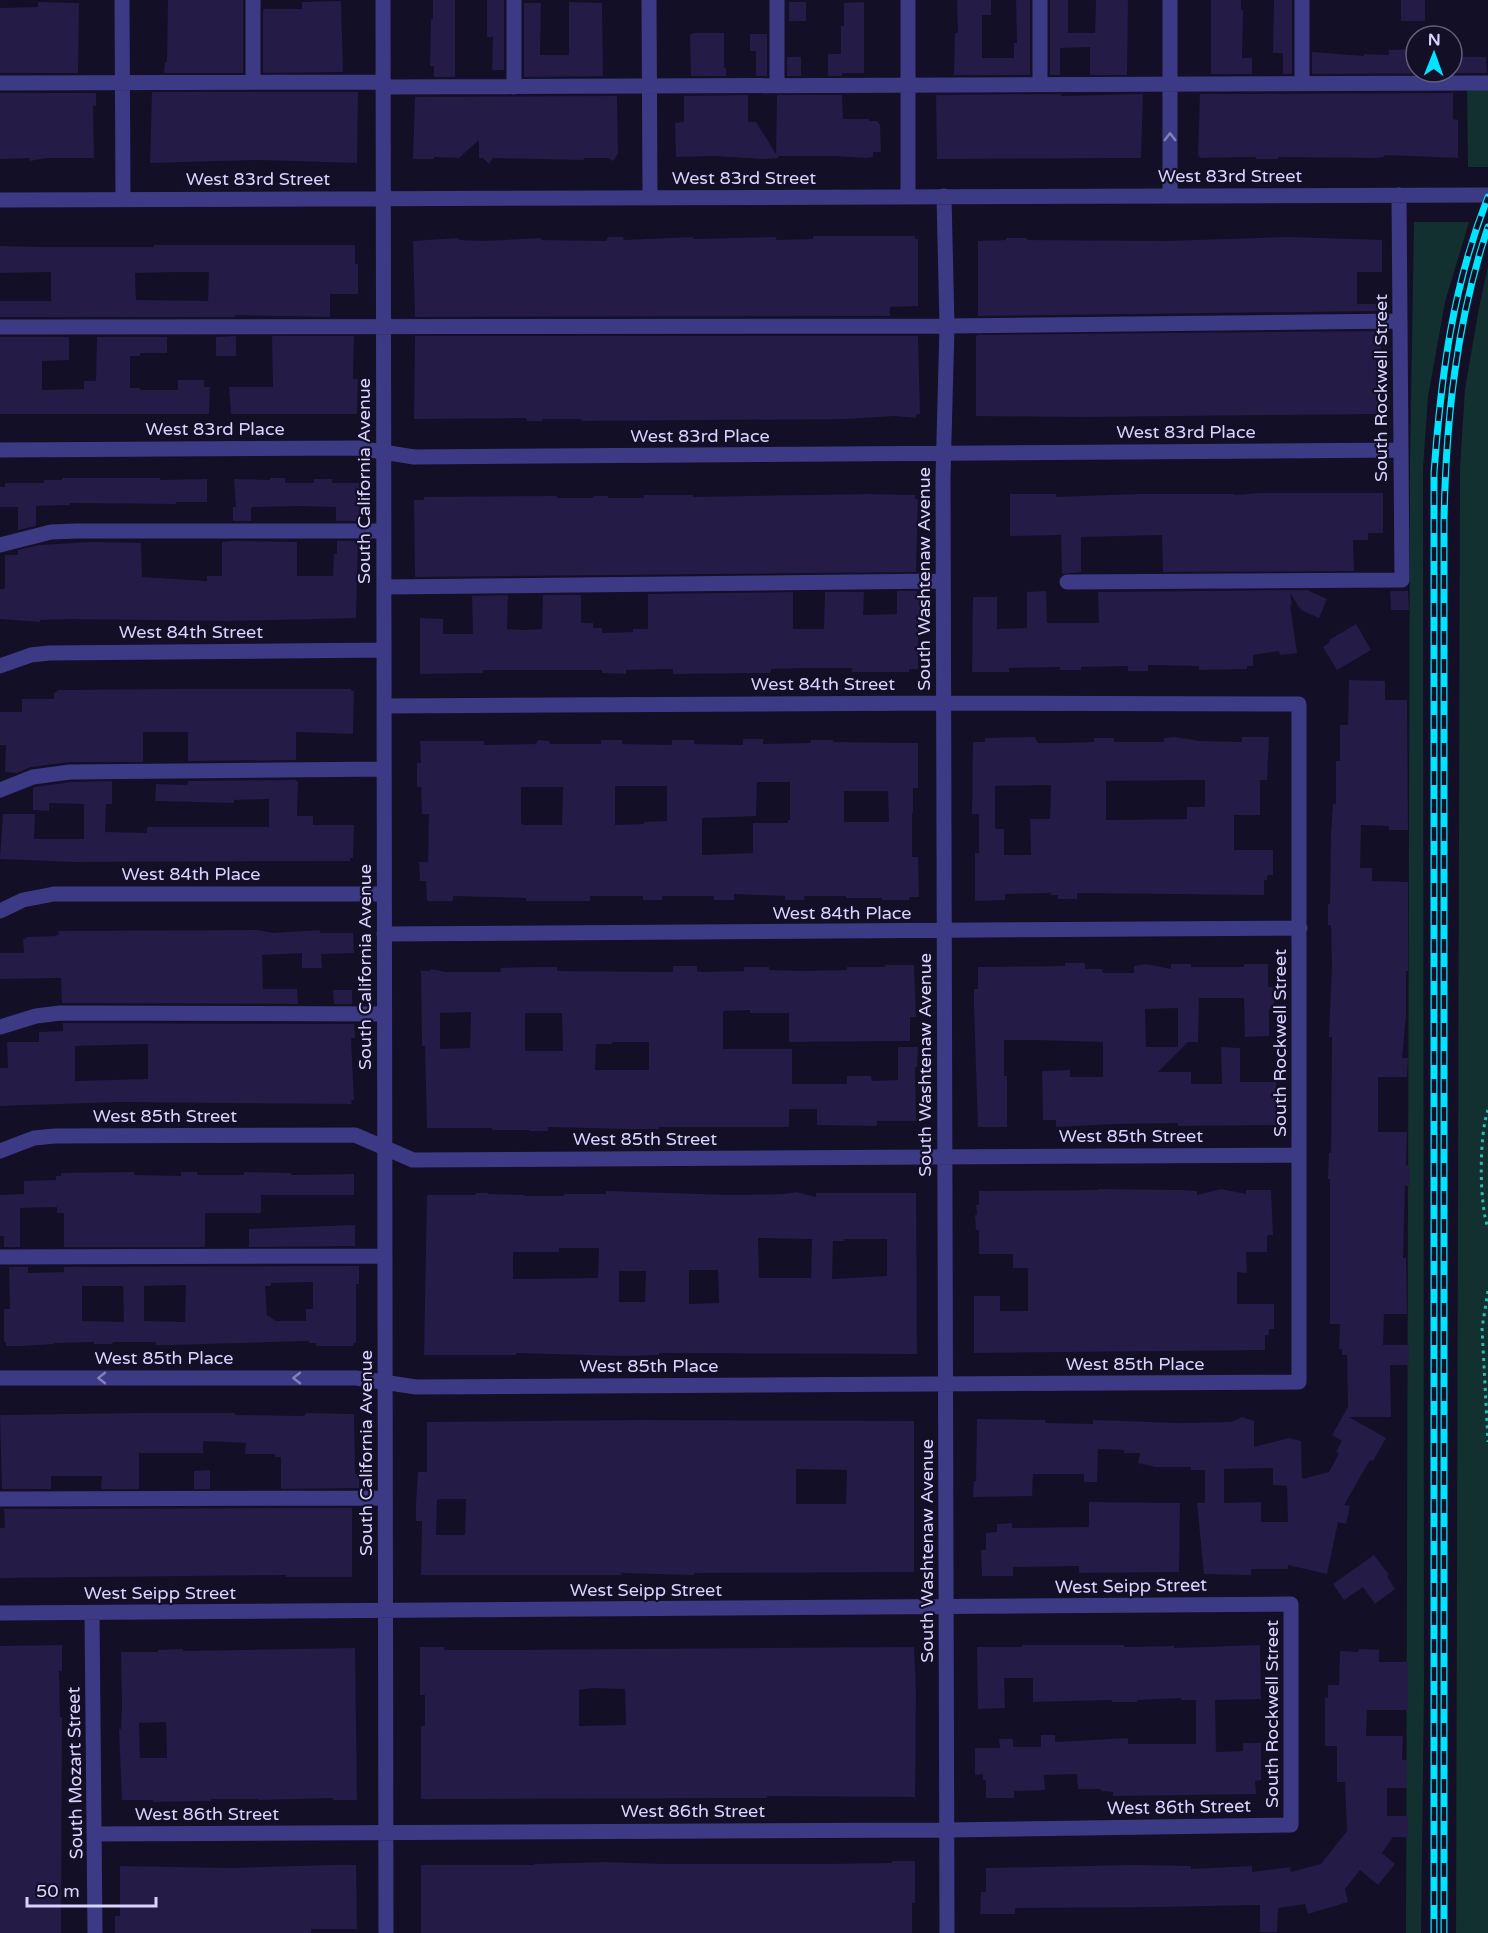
<svg xmlns="http://www.w3.org/2000/svg" width="1488" height="1933" viewBox="0 0 1488 1933" font-family="'Varela Round',sans-serif">
<style>
.green{fill:#12302f}
.building{fill:#241b47;fill-rule:evenodd}
.lines{fill:none;stroke-linecap:round;stroke-linejoin:round}
.path{stroke:#2fb8b0;stroke-width:3;stroke-dasharray:3 4.5;stroke-linecap:butt}
.minor{stroke:#3d3a85;stroke-width:15}
.rail-casing{stroke:#00e5ff;stroke-width:7}
.rail{stroke:#130f26;stroke-width:4.5;stroke-dasharray:14;stroke-linecap:butt}
.oneway{stroke:#837fbc}
.labels{text-anchor:middle;dominant-baseline:central;stroke-width:4.5;stroke-linejoin:round;paint-order:stroke}
.street-label{font-size:18px;fill:#d9d4ff;stroke:#130f26}
</style>
<rect width="100%" height="100%" fill="#130f26"/>
<path class="green" d="M1467,87h21v80h-20z
M1414,222h55l-24,80 -17,95 -5,71 1,1221 -3,244h-15l4,-1468z
M1488,266v1667h-32l4,-1465 5,-79 14,-81z"/>
<path class="building" d="M168,0h75v73h-79l1,-11h2z
M433,0h22v77h-21v-11h-4l1,-47h2z
M487,0h17v70h-12l1,-33h-6z
M957,0h34v15h-9v43h32v-15h3l-1,-43h14v75h-76l1,-42h3z
M1050,0h18v33h27l1,-33h32l-1,75h-37v-28l-30,1v27h-10z
M1211,0h30v10h2l-1,48h10v16h-41z
M1274,0h18v74h-9v-21h-10z
M1401,0h24v21h-24z
M341,1l2,71 -80,1v-64h39v-7z
M38,2l41,1 -1,70h-78v-65l38,-1z
M569,2l33,1 1,73 -79,1v-74h17l-1,52h29z
M789,2h17v19h-17z
M864,2v71h-22v3h-14v-22h13v-28h3v-23z
M693,33h31v35h2v8h-35l-1,-41z
M750,34h17v42h-11v-25h-6z
M1416,49v23h36v-15h34l1,16 -175,1v-22l52,4v-2l25,1v-5z
M787,57h14v19h-14z
M152,92h206l-1,71 -97,-3 -110,3z
M0,93h96v13h-3l1,52h-48l-16,3 -1,-3 -29,1z
M1453,93v26l5,1v38l-74,-3v2l-8,1 -98,-1v2h-22v-2h-6l-50,1 -2,-3 2,-61z
M1061,94v2l82,-2 -2,64 -204,1 -1,-64z
M748,95v27h8l20,32 1,-59h65l1,24h26v2h8l3,4 1,27h-8v5l-7,1 -31,-2h-57l1,2 -16,1 -48,-3 -39,1 -1,-34 9,-1v-26z
M617,96l1,58 -5,7 -5,-3h-23l-2,2 -90,-2 -4,6 -6,-6h-4v-18l-20,18 -25,-1v2h-21l2,-62z
M813,236h102v3h3v67l-28,1v9l-475,1 -2,-76 45,-3 2,2 24,1 57,-3v2l65,1 2,-4h15l1,3 69,-3v2l83,-2v3l37,-1z
M1289,237l93,3v32h-25v32h25v7l-404,5v-75l28,-1v-2h21v2l139,1z
M153,245h202v19h3v30h-28v23l-95,-2v2h-235v-16h51v-29l-51,1v-27l44,1h110zM177,272h32l-1,29 -72,-1 -1,-27z
M1381,331v83l-298,3 -107,-1v-80l2,-1z
M236,336v20h-20v-19z
M272,336h82l-1,43h5l-1,35h-126l-2,-27h44z
M415,336h503l2,78h-4v4l-21,-2 -49,3 -265,2v-2h-39v2h-15l-1,-3 -112,1z
M0,337h69v23l-27,1v29l42,-1v-8h12l1,-44h70v16h-27v3h-10v32h10v2h38v-10h26v7h6l-1,27h-209z
M62,478h98v2l47,-1v23h-31v2l-106,-1v2l-34,1v20l-18,4v-23h-18v-20h5v-4h39v-3h18z
M270,478h15v5h29v-4h18v4h28v38h-24v-14l-36,-1 -49,1v14h-18v-14h3l-2,-28 36,1z
M1261,493h122v40h-15v7h-15l1,31 -191,1 -1,-37 -81,2v35l-19,2 -1,-39 -51,1v-42h46v3l82,-3h96v1z
M868,494l47,1v4h3l-2,73 -501,5 -1,-77h10v-3l133,-1v2h35l2,-2h14v2h36v-3h49v2z
M232,541l65,1v34h36l1,-22h3v-13h21l-2,77 -128,3 -158,-2 -30,1v2l-40,-3v-30h5v-34h13v-5l21,-5 54,-3 48,1 1,34 65,4v-5h15v-34z
M1307,590l20,9 -8,19 -18,-8 -11,-17 2,13 -2,-1 7,48 -17,2 -1,-4 -26,4v11h-6v3l-48,1v-4l-51,-1v6h-20v-5l-47,1v3h-21v-3l-51,1v4h-37l1,-75h24v32l30,-1v-36l19,-1 1,32h52l-1,-31z
M897,591h20v7h3v20h-2v51h-9v3h-57v-4h-45l-36,1v4l-98,1v-5l-47,1v4l-24,-1v-3h-119v3l-63,1v-56l23,1v15h30l-1,-38 36,-1 -1,34 19,1 16,-1 1,-34h38v28h12v5h9v5l31,-1v-3h15v-35l145,-2v37h31l1,-37h39l-1,23 34,-1z
M1390,591h18l1,19h-18z
M1356,624l15,26 -34,20 -14,-23 7,-5 -1,-2z
M1349,680l36,1v19h22l1,130h-19v-4l-28,-1 -1,43h12v13l36,1v89h-2v45l-4,42h6l-1,19h-29v55h29l-1,33 4,1v20h-5l-2,72h3l1,56h-23l-1,31h26v20h-19l1,52h-42l37,21 -13,23 -3,-1 -26,45 6,1 -4,18 -8,-2 -11,52 -39,-9v4h-37v6l-47,-1 -7,-71h8v-33h-14v-3h-36l-17,-4 2,-10h-16v-3l-26,-1 -1,33h-13v-8h-51l-1,22 -59,1 1,-16h2l1,-62 68,1v3l48,1v-4l87,3 51,-1 11,-5 12,4v26l35,-9 12,3 1,38 27,-7 10,-19 -3,-1 6,-11 -10,-6 16,-28 -1,-52h-5v-6h-3l1,-25h-10v-145h-2l1,-26h2l1,-116h-3l3,-74 -1,-38h-3v-21h2l1,-71 2,-29h3v-43h4v-36h8zM1273,1468v17l14,1 1,36h-27v-20l-37,1v-34z
M180,689h171v2h3l-1,43 -57,-2v28l-108,1v-29h-45v30h-73l-39,5 -14,6 -12,-1 1,-27h-6v-33h22v-13h32v-6l5,-3z
M1035,737l3,6h22l34,-1v-4h20v4h50v-4l11,-1 25,4 42,1v-5h27l-2,43h-7v35h-26v35h39v25h-6v5h-3v15l-187,-2v6h-19v-4h-7v-2l-46,1v6l-30,1v-48h4v-39h-7l1,-72h12v-4zM1205,780v27h-18v12l-81,1v-39zM1051,785l-1,34h-20l1,36h-27v-26h-9v-43z
M743,739h20v5l48,-1v-3h22v2l85,1v45h-5v25h-1v44h6l1,40h-10v3h-27v-2h-36v-2h-42l1,4h-20v-4l-51,-2v6h-20v-4h-52v4h-19v-4h-53v5h-64v-3l-73,-2v5h-26l-1,-20h-6l-1,-19h9l1,-48h-7l-1,-27h-4v-24h4l-1,-22h64v4l52,-1 2,-4 11,1 1,3h51v-4h21v4l50,1v-5h22v4l49,1zM757,782h33v38h-2v3h-35v30l-51,2v-37l54,-2zM615,786h52v35l-23,1v2l-29,1zM521,787h42l-1,38h-38l-3,-2zM844,791h44l1,31h-45z
M295,780l3,2 -1,34h16v9h41l-1,33h-3v3l-277,1 -73,-3 3,-45h32l-1,25h50v-35l-35,-1v8l-16,-1v-22l2,-1 36,-5 41,-1v23h-6l-1,28 42,1v-6h122v-28l-35,1v3l-79,-2 1,-17 30,1 2,-1v-3z
M257,930l16,3 47,-3v3h33l1,20 -33,1 1,14h-20v-15l-40,2 1,34h34l1,15 -236,-1 -1,-25 -61,1v-26h24l-1,-14h3l1,-2 28,-1 4,-2 -1,-3z
M1065,963h20v6h17l1,4h31v-7l12,-2 25,5v-5h20v3h53v-3h24v23h5l2,11 -2,12 -4,-1v27l-24,1 -1,-39h-45l-1,44h-10l-30,30h33v12h31l-1,-37 19,1v34h36v43l-98,1v-3l-63,1 -59,3v-7h-13l-1,-49 28,-1v7h33v-35l-68,-2h-31v36h3v51h-29l-4,-120v-18h4v-22l87,-1zM1178,1008v39h-32l-1,-38z
M885,965h29l2,52h-6v24l-121,1v-29h-39v-3l-27,1v38h69v35h55v-8h24l1,5 26,-1v-33h20l-1,20h-2l1,54h-39v5l-60,-1v-16h-28v18h-130v2h-29l-82,-2v4h-18l-1,-1h-37v-2h-65l-2,-82h-3l-1,-75h9l1,-2 15,3h54l1,-4 37,-1h19v4l116,1v-6h24v5l4,1 43,-1v-4h25v3l33,1 45,-1v-3h38zM471,1012l-1,36 -30,1v-36zM525,1013h37l1,38h-38zM612,1042h37v28h-54l1,-26h16z
M333,990h19v14h-18z
M63,1023l291,1 1,14h-4l3,62h-3l1,4 -233,-2 -119,4v-38h8l-1,-26h32v-10l24,-1zM148,1044v35l-73,2v-35z
M134,1172v3l47,1v-4h16v3h47v-3l47,1v2l63,-1v21h-93v18h-56v34h-141v-34h-7v-6l-37,1v39h-16v-11h-4v-41l24,-1v-13l32,-1v-4h5v-3z
M1098,1189l84,1 15,1v4l24,-6 25,5v-4h25l2,45h-6v17h-21l1,21 -10,-1v32h37v25h-5v6h-4v15l-291,3v-57h26v15h28v-43h-15v-14h-34v-24h-3l-1,-15h2l-1,-10h3v-14l119,-1z
M606,1191l126,4 52,-1 12,-2 20,5v-4h100l1,161 -258,-1v2l-35,1 -108,-3v2h-92l3,-160h48l1,-2h12v1l36,1v1h40v-2h42zM758,1238l54,1 -1,39h-52zM844,1239h43v37l-55,3 1,-38h11zM559,1248h40l-1,30 -85,1v-27h46zM689,1270h29l1,33 -30,1zM619,1271h27l-1,31h-26z
M355,1225v21l-106,1v-18z
M359,1266v18h-3v59h-2l-1,3h-37v-3h-7v-2l-136,4h-17v-3h-42l-3,2h-17v-2l-40,1v1l-32,2h-16v-4h-2v-33h6l-1,-42h19v6l36,-1v-5zM313,1282v27h-7v12h-30l-9,-6 -2,-29h6v-3zM186,1285l-1,37 -41,-1v-35zM82,1286h41l1,36 -42,-1z
M138,1413h97v2l69,1 2,-3 46,1 2,1 1,59h4v14l-78,1v-32h-6v-3h-30l1,-11 -43,-2v12h-64v36h-38l1,-13h-51v13h-49l-2,-74z
M641,1420l273,1v151l-220,1v2l-73,-2v2h-200l1,-54h-6v-17l2,-32h9v-50zM796,1469l51,1 -1,34h-50zM440,1499h26l-1,36h-29l1,-35z
M210,1470v19h-16v-18z
M1089,1502l91,1 -1,69 -100,1v-7l-66,1v9h-31l-1,-26h5v-17l11,-1v-8l15,-1v5l77,-1z
M352,1508v69h-66v-2l-286,3v-50h5l-1,-19z
M1374,1555l15,20 -2,1 8,13 -20,15 -12,-17 -19,13 -11,-16z
M62,1645v26h-3l1,46h2l-1,216h-61v-287z
M1022,1645h102v2l50,-1v2l86,-3 1,54 -46,1 1,52 27,-1v-8h18v37l-6,1 1,13 -143,2v-4l-12,-1v-2h-23l-1,-15 -33,1 1,15 -31,1v7h-28v-18h-3v-6l-8,1v-27h25l-1,-9h14v8h28v-12h14v7l73,-4v6h68v-44h-15v-2l-44,2v2h-25v-2l-79,2v-24h-29l1,30 -27,1 -1,-62h45z
M420,1647h24v3h53l417,-3 2,45 -1,105 -148,-1v2l-346,1v-73h4v-31h-5zM593,1688l32,1 1,36 -47,1v-36z
M355,1648l2,152h-24v-2l-75,2v-1h-47v2l-58,1v-2h-31l-3,-71h2l1,-23 -1,-54h37v-2l25,-1v2zM166,1722l1,36h-27l-1,-35z
M1359,1649l20,1v12h29v48h-41l-1,26h37l-1,24h5v28h-20v28h21v21h-15l-11,16 13,11 -17,21 -18,-15 -15,19 3,13 -40,12 -3,-10 -27,4 -1,24h-17v-27l-101,2 -144,1v6h-35l1,-22h5v-24l147,-3 58,1v3l61,-3v6l38,-5 1,5 30,-8 26,-33 -2,-49h-8v-36h-12v-48h3v-13h11l1,-34 18,1z
M892,1861h23v42h-3v30h-491v-68h113v-1l72,-2 59,2h158l69,-1z
M333,1865h23l1,64h-46v4h-196v-17h5v-50l111,2z"/>
<g class="lines">
<path class="path" d="M1488,1110c-9,25 -9,93 0,118
M1488,1291l-6,37 6,114"/>
<path class="minor" d="M122,0l1,199
M253,0v82
M383,0l3,1933
M514,0v87
M649,0l1,197
M777,0v85
M1040,0v84
M1302,0v83
M0,83l383,-1
M383,87l1105,-4
M1170,195v-195
M908,196v-196
M944,196l3,130 -4,151 4,1456
M0,200l1488,-5
M0,327l947,-1 453,-5
M0,450l358,-2 56,9 987,-7
M0,545l51,-13 26,-1h306
M1067,582l335,-2 -3,-385
M384,587l559,-6
M0,666l31,-11 18,-2 334,-3
M0,790l33,-13 37,-5 314,-3
M0,911l23,-11 31,-6h330
M384,934l916,-6
M0,1027l36,-11 24,-3 324,1
M0,1151l34,-13 21,-2 300,-1 58,25 886,-5
M0,1257l385,-1
M0,1378h356l60,9 883,-5v-678l-355,-1 -560,3
M0,1499l385,-1
M0,1613l1291,-9v221l-344,5 -852,4
M92,1613l3,320"/>
<defs>
<path id="rail" d="M1434,1933v-1460c7,-96 18,-185 54,-276
M1444,1933v-1413c2,-100 12,-197 44,-293"/>
</defs>
<use href="#rail" class="rail-casing"/>
<use href="#rail" class="rail"/>
</g>
<defs><path id="oneway-chevron" d="M-2-3.5L2.5 0L-2 3.5" fill="none" stroke-width="1.6" stroke-linecap="round" stroke-linejoin="round" transform="scale(1.5)"/></defs>
<g class="oneway">
<use href="#oneway-chevron" transform="translate(1170 137) rotate(-90)"/>
<use href="#oneway-chevron" transform="translate(102 1378) rotate(180)"/>
<use href="#oneway-chevron" transform="translate(297 1378) rotate(180)"/>
</g>
<g class="labels">
<g class="street-label">
<text x="1230" y="176">West 83rd Street</text>
<text x="744" y="178">West 83rd Street</text>
<text x="258" y="179">West 83rd Street</text>
<text transform="translate(1381 388) rotate(-90)">South Rockwell Street</text>
<text x="215" y="429">West 83rd Place</text>
<text x="1186" y="432">West 83rd Place</text>
<text x="700" y="436">West 83rd Place</text>
<text transform="translate(364 481) rotate(-90)">South California Avenue</text>
<text transform="translate(924 579) rotate(-90)">South Washtenaw Avenue</text>
<text x="191" y="632">West 84th Street</text>
<text x="823" y="684">West 84th Street</text>
<text x="191" y="874">West 84th Place</text>
<text x="842" y="913">West 84th Place</text>
<text transform="translate(365 967) rotate(-90)">South California Avenue</text>
<text transform="translate(1280 1043) rotate(-90)">South Rockwell Street</text>
<text transform="translate(925 1065) rotate(-90)">South Washtenaw Avenue</text>
<text x="165" y="1116">West 85th Street</text>
<text x="1131" y="1136">West 85th Street</text>
<text x="645" y="1139">West 85th Street</text>
<text x="164" y="1358">West 85th Place</text>
<text x="1135" y="1364">West 85th Place</text>
<text x="649" y="1366">West 85th Place</text>
<text transform="translate(366 1453) rotate(-90)">South California Avenue</text>
<text transform="translate(927 1551) rotate(-90)">South Washtenaw Avenue</text>
<text transform="translate(1131 1586) rotate(-1)">West Seipp Street</text>
<text x="646" y="1590">West Seipp Street</text>
<text x="160" y="1593">West Seipp Street</text>
<text transform="translate(1272 1714) rotate(-90)">South Rockwell Street</text>
<text transform="translate(75 1773) rotate(-91)">South Mozart Street</text>
<text transform="translate(1179 1807) rotate(-1)">West 86th Street</text>
<text x="693" y="1811">West 86th Street</text>
<text x="207" y="1814">West 86th Street</text>
</g>
</g>
<g transform="translate(1434 54) rotate(1)"><circle r="28" fill="#130f26" stroke="#625e7d" stroke-width="1.5"/>
<path d="M0-4.5L10 22L0 15L-10 22Z" fill="#00e5ff"/>
<text y="-9" font-size="16" font-weight="bold" text-anchor="middle" fill="#d9d4ff">N</text>
</g>
<path d="M27 1897v9h129v-9" fill="none" stroke="#d9d4ff" stroke-width="3"/>
<text x="36" y="1897" font-size="18" fill="#d9d4ff" stroke="#130f26" stroke-width="4.5" paint-order="stroke">50 m</text>
</svg>
